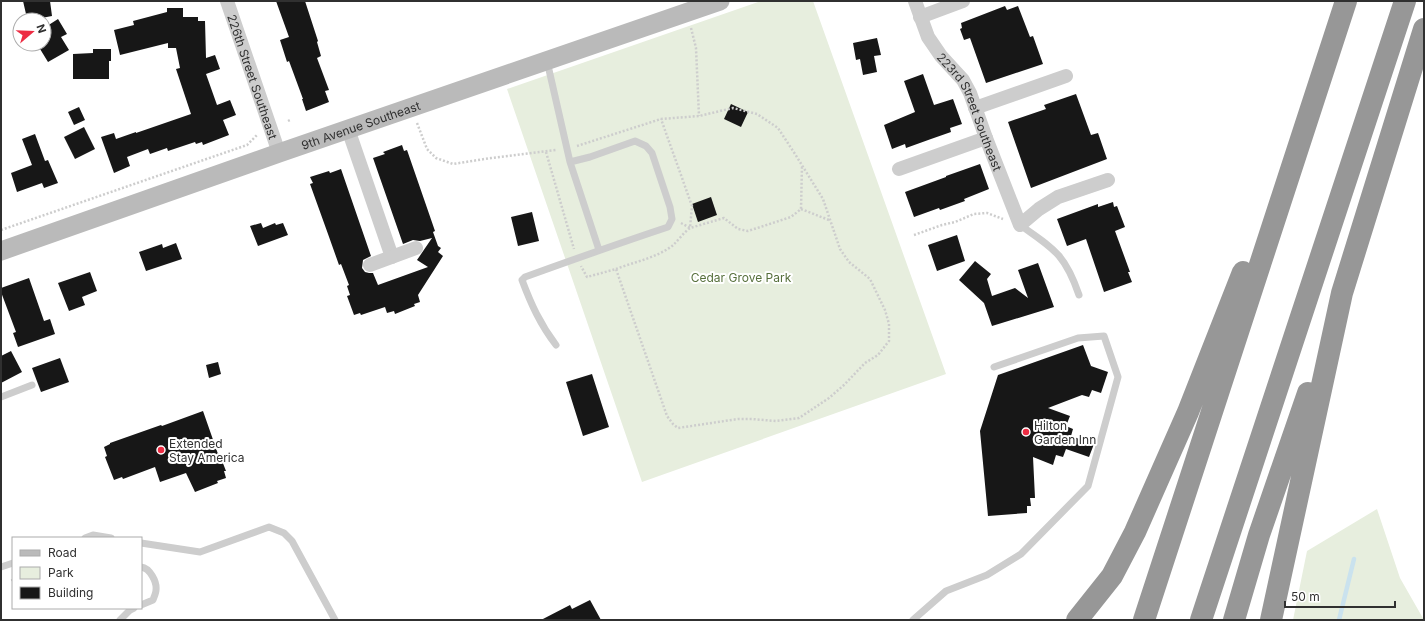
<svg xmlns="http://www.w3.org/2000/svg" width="1425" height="621" viewBox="0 0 1425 621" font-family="Inter,sans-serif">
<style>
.green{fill:#e7eede}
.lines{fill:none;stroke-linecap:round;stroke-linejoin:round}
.stream{stroke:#cae2ee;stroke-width:4.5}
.building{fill:#171717}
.path{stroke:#cdcdcd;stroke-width:2.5;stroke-dasharray:2 2;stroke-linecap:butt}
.lane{stroke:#cdcdcd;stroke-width:7}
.street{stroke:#cdcdcd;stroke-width:14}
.secondary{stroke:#bababa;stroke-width:19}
.highway{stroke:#979797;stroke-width:22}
.poi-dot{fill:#ed2c43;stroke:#fff;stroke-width:1.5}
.labels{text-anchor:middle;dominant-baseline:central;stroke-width:4;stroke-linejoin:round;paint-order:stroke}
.street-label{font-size:12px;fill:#303030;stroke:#fff}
.park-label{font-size:12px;fill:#566f3b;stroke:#fff}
.poi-label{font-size:12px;fill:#303030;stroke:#fff;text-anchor:start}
</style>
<rect width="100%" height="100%" fill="#fff"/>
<path class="green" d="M761,1h52l133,373 -304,108 -135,-393z
M1377,509l23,69 24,42h-131l14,-69z"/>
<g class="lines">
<path class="stream" d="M1339,620l15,-61"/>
</g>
<path class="building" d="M23,1h27l2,15 -21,4 -1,-6h-4z
M276,1h29l13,40 -1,1 4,14 -4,2 12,32 -4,1 4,11 -23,9 -4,-12h1l-14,-38 -2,1 -7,-22 9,-3z
M1005,6l2,4 11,-4 12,31 3,-1 10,28 -57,19 -16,-45 -6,2 -4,-11 2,-1 -1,-5z
M167,8h16v9h15v4h7l1,37 9,-3 5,14 -14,5 11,31 13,-5 6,15 -13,5 6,15 -26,10 -1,-3 -6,2 -1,-2 -27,9 -1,-3 -17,6 -2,-5 -21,8 3,9 -16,7 -13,-36 13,-4 2,6 20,-7v1l55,-19 -15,-45 4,-1 -4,-20h-8v-5l-48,12 -6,-25 20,-5 -1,-4 34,-9z
M58,19l9,15 -6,3 8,13 -21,12 -11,-18h7v-16z
M877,38l4,17 -7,1 3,16 -14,3 -3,-16 -4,1 -3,-17z
M93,49h18v12h-2v18h-36v-25l20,-1z
M923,74l11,31 19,-6 9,25 -12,4 1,4 -20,7 -25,9 -1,-4 -13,5 -8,-24 31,-13 -11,-31z
M1076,94l15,41 7,-2 9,26 -76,29 -23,-66 38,-13 -2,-4z
M731,104l17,8 -7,15 -17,-8z
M79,107l6,13 -11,5 -6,-13z
M84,127l11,22 -20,10 -11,-22z
M35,134l10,27 3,-1 10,23 -14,5 -2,-5 -25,9 -6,-19 21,-8 -10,-26z
M402,145l2,6 3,-1 28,81 -2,1 5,14 3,2 -3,4 5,4 -25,39 2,7 -6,2 1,2 -20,8 -1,-3 -7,2 -2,-6 -24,8 -1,-2 -6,2 -7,-19 3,-1 -3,-9 2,-1 -8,-21 -2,1 -11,-31 -18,-50 3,-1 -3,-6 19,-6 1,2 11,-4 30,87 -8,4 -1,8 3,4 4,1h4l5,12 50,-18 -11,-7 15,-22 -12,3 -7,-1 -10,4 -30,-86 12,-4 -2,-2z
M980,164l9,25 -25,10 1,2 -25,9 -1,-2 -25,9 -9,-25 41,-15v-1z
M711,197l6,18 -19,7 -6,-18z
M1113,202l1,5 3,-1 8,21 -10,4 15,41h-2l4,10 -28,10 -18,-53 -19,7 -10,-27 41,-15v3z
M532,212l7,29 -21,5 -7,-29z
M261,223l2,5 12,-5 1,2 7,-2 5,12 -30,11 -8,-20z
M957,235l8,26 -28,10 -9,-26z
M176,243l6,16 -36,12 -7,-19 23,-8 1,4z
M975,261l16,13 -4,5 5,17 23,-8 13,10 -10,-28 20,-7 16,44 -62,19 -8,-23 -25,-23z
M90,272l7,19 -15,6 3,8 -16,6 -11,-28z
M29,278l15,43 6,-2 5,15 -37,13 -5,-14 3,-1 -15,-40v-4z
M1083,345l8,21 17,6 -7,21 -9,-3 -3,7 -7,-2 -34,13 22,8 -4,10 7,3 -2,7 23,8 -5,13 -23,-8 -3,8 -7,-2 -3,10 -20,-8 2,41h-5l1,8h-4v7l-39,3 -8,-85 18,-56z
M11,351l11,21 -21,11v-27z
M60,358l9,24 -28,10 -9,-24z
M218,362l3,12 -12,4 -3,-13z
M592,374l17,53 -26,9 -17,-54z
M203,411l15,43 1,-1 7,18h-2l2,7 -9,3 1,2 -23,9 -9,-19 -26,9 -5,-15 -32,12 -1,-2 -8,3 -9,-23 2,-1 -3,-9 6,-3v-1l51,-18 1,1z
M590,600l11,20h-60l29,-15 2,4z"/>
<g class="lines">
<path class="path" d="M691,28l5,20 3,68
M288,121l2,-1
M417,123l10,26 9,9 17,6 38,-6 65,-8
M577,146l84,-27 38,-3 34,-8 24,6 21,14 17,26 28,45 17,50 9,13 21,17 15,31 4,14v17l-11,14 -13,8 -21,22 -15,13 -30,20 -23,3 -24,-2h-14l-60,9 -5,-4 -6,-8 -51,-147 -29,8 -6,-11
M546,152l28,97
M801,209l28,11
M681,223l9,5 34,-10 14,11 10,2 43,-14 10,-8 1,-43
M1,230l246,-85 11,-11
M914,235l28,-10 13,-3 19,-8 13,-1 16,6
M616,269c18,-7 40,-11 56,-23 6,-5 11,-13 18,-18l2,-22 -31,-87
M12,579l1,4"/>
<path class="lane" d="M547,61l23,101 29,88
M1020,225c34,24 45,29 59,70
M556,345c-16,-21 -25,-41 -34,-65l3,-3c47,-17 95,-34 143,-50l4,-8 -2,-12 -18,-54 -6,-7 -11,-5 -45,16 -20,5
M1,397l31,-12
M85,538l8,-3 18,3
M141,543l59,9 69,-25 15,6 8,8 43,79
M1,567l12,-4
M141,567c9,1 16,15 15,23 0,3 -2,7 -3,10l-12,5
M120,620l10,-10 4,-2
M913,620l33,-29 41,-16 34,-21 67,-68 30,-109 -14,-41 -26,2 -84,29"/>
<g class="street">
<path id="s1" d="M227,1l52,152"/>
<path id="s2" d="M915,1l13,36 13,19 22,24 7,13 16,45 34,87 19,-16 19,-12 50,-17"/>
<path d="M920,17l43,-16"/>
<path d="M975,108l91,-32"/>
<path d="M348,129l44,128"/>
<path d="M899,169l87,-31"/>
<path d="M370,265l46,-17"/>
</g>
<path class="secondary" id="s3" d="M1,251l278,-98 441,-152"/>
<path class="highway" d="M1077,620l35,-44 23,-44 53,-120 55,-140
M1144,620l202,-619
M1201,620l204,-619
M1234,620l25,-85 49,-142
M1271,620l71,-327 82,-264"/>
</g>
<g class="poi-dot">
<circle cx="1026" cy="432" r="4"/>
<circle cx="161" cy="450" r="4"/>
</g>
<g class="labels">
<g class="street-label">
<text stroke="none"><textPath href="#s1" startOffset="80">226th Street Southeast</textPath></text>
<text stroke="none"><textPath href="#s2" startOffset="125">223rd Street Southeast</textPath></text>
<text stroke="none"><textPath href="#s3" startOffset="381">9th Avenue Southeast</textPath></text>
</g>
<g class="park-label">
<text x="741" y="277">Cedar Grove Park</text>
</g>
<g class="poi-label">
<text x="1034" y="425">Hilton<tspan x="1034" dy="14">Garden Inn</tspan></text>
<text x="169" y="443">Extended<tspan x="169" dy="14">Stay America</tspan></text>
</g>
</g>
<rect width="1425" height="621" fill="none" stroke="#303030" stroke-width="4"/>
<rect x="12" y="537" width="130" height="72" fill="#ffffff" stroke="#acacac"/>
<rect x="20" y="550" width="20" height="6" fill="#bababa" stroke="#acacac"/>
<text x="48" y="557" font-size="12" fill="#303030">Road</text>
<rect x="20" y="567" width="20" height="12" fill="#e7eede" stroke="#acacac"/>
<text x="48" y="577" font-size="12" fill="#303030">Park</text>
<rect x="20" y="587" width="20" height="12" fill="#171717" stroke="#acacac"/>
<text x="48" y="597" font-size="12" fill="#303030">Building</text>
<g transform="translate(32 32) rotate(71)"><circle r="19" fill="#ffffff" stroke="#acacac"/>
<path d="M0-3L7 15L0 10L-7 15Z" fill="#ed2c43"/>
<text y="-6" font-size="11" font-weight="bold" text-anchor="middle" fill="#303030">N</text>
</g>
<path d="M1285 601v6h110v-6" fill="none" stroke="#303030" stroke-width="2"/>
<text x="1291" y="601" font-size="12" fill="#303030" stroke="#ffffff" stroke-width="3" paint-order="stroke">50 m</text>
</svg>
